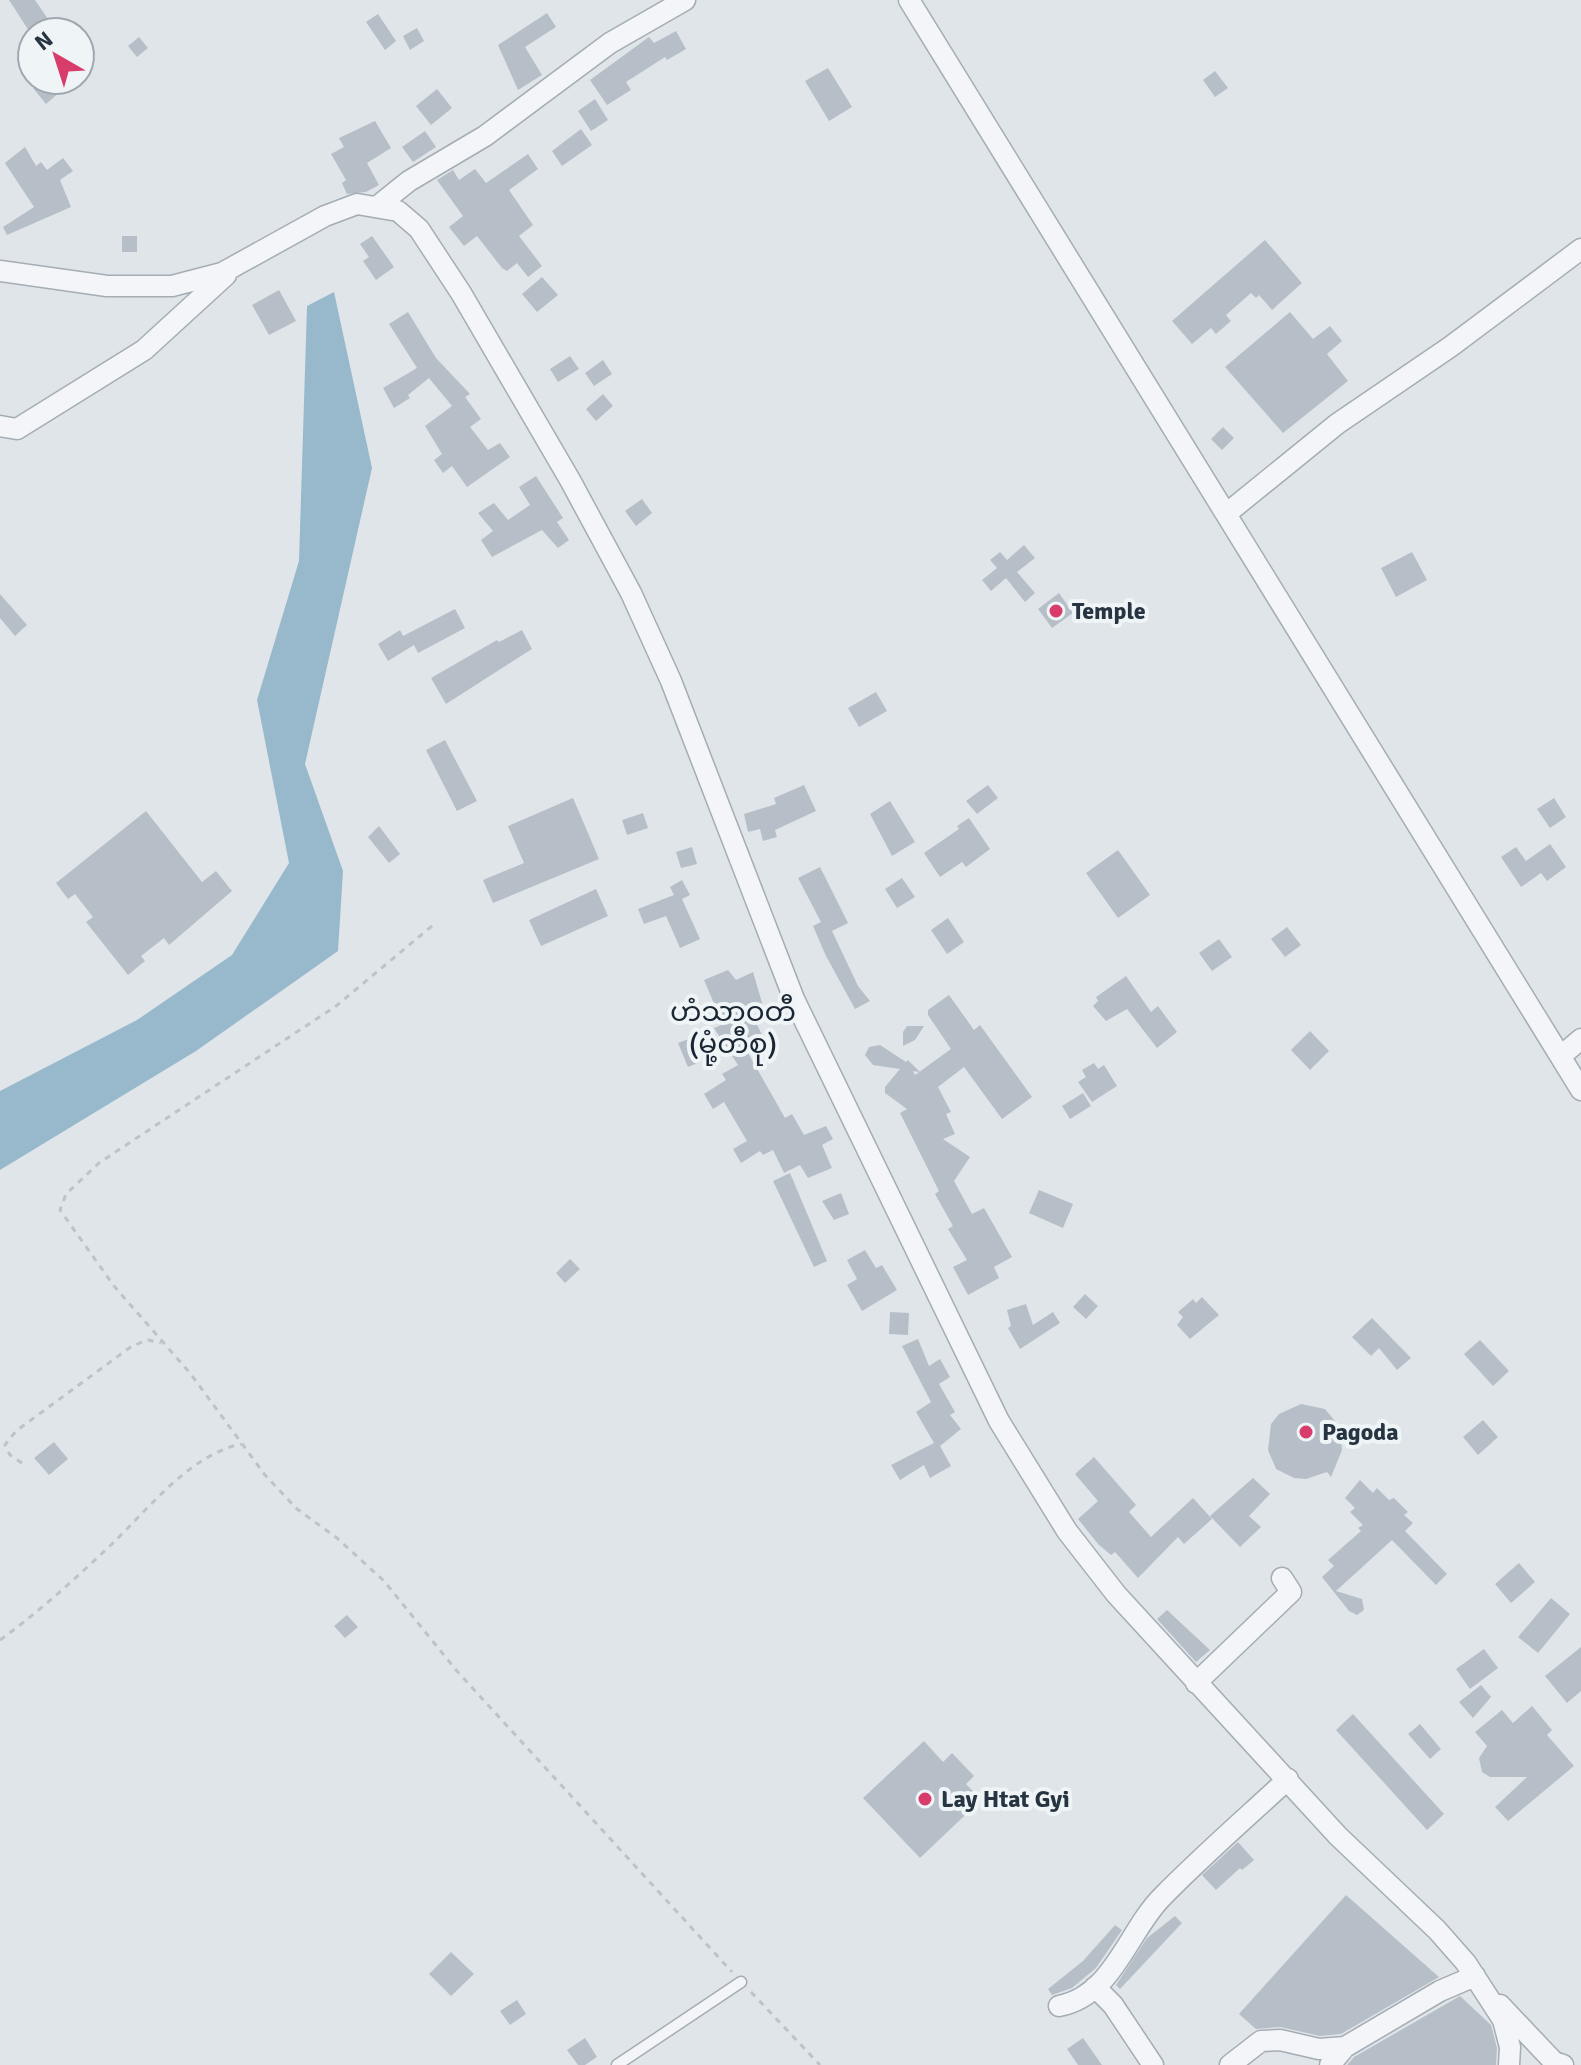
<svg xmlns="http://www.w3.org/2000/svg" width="1581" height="2065" viewBox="0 0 1581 2065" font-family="Signika,'Noto Sans Myanmar',sans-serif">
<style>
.water{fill:#98b9cc}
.building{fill:#b6bfc7}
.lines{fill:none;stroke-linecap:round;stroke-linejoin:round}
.service-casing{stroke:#a5adb4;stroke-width:13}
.minor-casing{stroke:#a5adb4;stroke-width:23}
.path{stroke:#bec3c9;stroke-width:3;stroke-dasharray:6 6;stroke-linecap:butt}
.service{stroke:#f3f5f8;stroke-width:10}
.minor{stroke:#f3f5f8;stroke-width:20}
.poi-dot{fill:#d73c6b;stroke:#eff4f7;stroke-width:3}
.labels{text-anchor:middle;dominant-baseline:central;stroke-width:8;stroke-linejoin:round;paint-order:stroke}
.poi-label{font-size:24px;font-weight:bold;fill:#273542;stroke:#eff4f7;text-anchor:start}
.quarter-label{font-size:28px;fill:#192633;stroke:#eff4f7}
</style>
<rect width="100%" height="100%" fill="#e0e5ea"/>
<path class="water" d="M334,292l38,176 -67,296 38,107 -5,80 -142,100 -196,119v-79l137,-71 95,-65 57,-92 -32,-163 42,-139 8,-255z"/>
<path class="building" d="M9,0h26l15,22 -19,12z
M547,13l9,14 -31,20 17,28 -24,15 -20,-45z
M378,14l18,27 -11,9 -19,-28z
M417,28l7,13 -14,9 -7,-14z
M676,31l10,18 -19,11 -2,-3 -39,25 5,8 -24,15 -17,-25 59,-43 5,6z
M139,37l9,11 -11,9 -9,-11z
M828,68l24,39 -23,14 -24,-40z
M1215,71l13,17 -13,9 -12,-17z
M43,80h9l9,11 -15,13 -13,-16z
M437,89l15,19 -21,17 -15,-19z
M595,99l13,21 -17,11 -13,-20z
M375,121l16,27 -24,15 12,22 -13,7 -19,2 -5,-11 4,-3 -15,-26 13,-7 -5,-9z
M581,129l11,16 -30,21 -10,-15z
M425,131l11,16 -23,15 -11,-15z
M25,147l11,19 5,-4 6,8 16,-12 10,13 -13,9 11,27 -64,28 -4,-8 31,-20 -29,-44z
M528,154l10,15 -29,21 24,35 -14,11 23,30 -14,11 -11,-14 -10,8 -5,-3 -25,-32 -13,10 -15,-19 14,-11 -26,-36 16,-10 6,10 16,-11 11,14z
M122,236h15v16h-15z
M372,236l22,31 -18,13 -13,-19 6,-4 -9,-13z
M1265,240l37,43 -30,27 -13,-15 -3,3 -5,-5 -25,22 5,6 -15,13 -5,-6 -19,16 -20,-23z
M542,277l16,18 -21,17 -15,-18z
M279,290l17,31 -27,14 -17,-30z
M408,312l28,46 34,36 -5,3 16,22 -11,8 18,23 12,-7 10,14 -43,30 -15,-21 -9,7 -9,-13 8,-6 -17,-28 27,-20 -23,-28 -21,17 2,3 -16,10 -11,-20 34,-20 -28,-44z
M1290,312l23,27 17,-13 12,15 -15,13 21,27 -65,52 -58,-66z
M570,356l9,13 -21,13 -8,-13z
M603,360l9,14 -18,12 -9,-13z
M603,394l10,12 -17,15 -10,-12z
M1223,427l11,11 -12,12 -11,-11z
M536,476l27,42 -6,4 12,18 -11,8 -16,-18 -50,27 -11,-17 12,-9 -15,-18 16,-10 14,17 22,-15 -11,-18z
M642,499l10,14 -16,13 -11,-15z
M1024,545l11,13 -18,14 18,21 -10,9 -19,-24 -15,13 -9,-11 15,-12 -7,-8 10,-8 7,8z
M1412,552l15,28 -31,17 -15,-29z
M1059,593l14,20 -21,15 -14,-19z
M0,594l27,31 -12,11 -15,-18z
M455,609l10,19 -47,25 -4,-8 -26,16 -10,-17 22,-14 3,6z
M522,630l10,19 -86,55 -15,-26 66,-38 2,2z
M876,692l11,19 -28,16 -11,-19z
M445,740l32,61 -20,10 -31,-61z
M804,785l12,26 -41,19 2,7 -14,4 -3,-12 -12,3 -4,-18 32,-10 -2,-6z
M988,785l10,13 -21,16 -11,-13z
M573,798l26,61 -106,44 -10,-23 41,-17 -16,-37z
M1554,798l12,19 -16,11 -13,-19z
M890,801l25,41 -23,14 -22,-42z
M146,811l56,71 14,-11 16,20 -63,54 -5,-7 -23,18 4,5 -17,14 -42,-53 7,-5 -18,-23 -7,5 -12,-16z
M643,813l5,15 -21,7 -5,-15z
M969,818l21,31 -24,18 -4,-5 -22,15 -16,-24 35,-24 -2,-3z
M379,826l21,28 -11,9 -21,-26z
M1550,844l16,23 -19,14 -6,-8 -20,14 -20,-30 15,-10 10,14z
M692,847l5,17 -16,4 -5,-16z
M1118,850l32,45 -32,23 -32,-45z
M820,867l28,56 -16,8 26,55 12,15 -15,8 -29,-53 -13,-30 8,-4 -23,-44z
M902,878l13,19 -18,11 -12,-19z
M682,880l8,15 -8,4 18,40 -20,9 -14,-32 -22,8 -6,-15 36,-14 -4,-8z
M596,889l12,27 -67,30 -12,-26z
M948,918l16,24 -17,12 -16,-24z
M1287,927l14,18 -16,12 -14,-18z
M1219,939l13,18 -20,14 -13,-18z
M728,970l8,10 17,-8 10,34 -12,6 11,23 -19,9 42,74 7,-4 12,21 22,-9 7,13 -11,6 10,23 -24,10 -8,-13 -16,8 -11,-23 -10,5 -3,-4 -19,12 -8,-14 14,-8 -23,-39 -11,7 -9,-15 22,-14 -4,-6 16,-9 -24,-37 7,-3 -5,-8 3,-2 -15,-35z
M1126,976l25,36 7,-6 19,26 -20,16 -30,-39 -21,12 -13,-15 5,-5 -2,-4z
M949,995l25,35 6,-5 52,72 -30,22 -38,-52 -26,20 13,25 -5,2 9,20 -12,5 27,18 -16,24 18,33 12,-6 28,49 -18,10 5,11 -31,17 -15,-28 14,-7 -19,-31 5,-3 -18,-32 4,-3 -39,-78 7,-4 -22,-16v-6l15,-18 -27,-4 -8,-10 4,-8 11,-2 26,17 2,-2 12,12 -7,-1 2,4 36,-26 -23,-34v-5z
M907,1026h17l-9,14 -12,6v-14z
M1310,1031l19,20 -19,19 -19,-20z
M691,1038l9,24 -12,5 -10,-24z
M1094,1063l4,6 6,-4 13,21 -25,16 -14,-20 8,-5 -4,-7z
M1083,1093l8,13 -21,13 -8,-13z
M790,1173l37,88 -13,6 -41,-86z
M1039,1190l34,14 -10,24 -34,-15z
M841,1193l8,21 -15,6 -12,-19z
M865,1250l11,18 6,-3 15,25 -35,21 -15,-26 10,-6 -10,-19z
M570,1259l10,10 -15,14 -9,-10z
M1085,1294l13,12 -12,13 -13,-12z
M1202,1297l17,18 -29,24 -13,-14 6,-8 -5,-5 15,-13 3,4z
M1026,1304l7,21 20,-13 7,11 -40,26 -12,-21 3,-2 -4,-16z
M890,1312l19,1 -1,22 -19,-1z
M1372,1318l39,40 -14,12 -18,-22 -8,8 -19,-19z
M918,1339l11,27 11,-7 10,18 -11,7 16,28 -5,3 11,14 -21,17 11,20 -21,12 -6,-13 -24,15 -9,-15 43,-22 -18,-31 15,-10 -29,-56z
M1480,1340l29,31 -16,15 -29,-32z
M1301,1404l24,5 15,18 2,23 -11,27 -4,-5 -21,7 -12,-1 -18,-9 -8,-19 3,-26 8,-10z
M1483,1420l15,17 -20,18 -15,-18z
M54,1442l14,17 -19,16 -15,-17z
M1094,1457l42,48 -7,7 22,25 42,-39 19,21 -28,25 -6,-7 -40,41 -23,-26 -4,3 -12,-10 -21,-26 20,-18 -23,-27z
M1253,1478l17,16 -21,22 12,11 -21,20 -30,-31z
M1360,1480l13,13 4,-5 12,12 5,-2 14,14 -4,3 9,8 -8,8 42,43 -11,11 -44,-45 -56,51 26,8 2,11 -7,5 -8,-4 -27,-34 12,-11 -6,-6 33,-29 -3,-3 5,-3 -13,-13 5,-4 -10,-10z
M1519,1563l16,19 -24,21 -16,-19z
M1551,1598l19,16 -32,39 -20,-16z
M1167,1610l43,40 -14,12 -39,-43z
M347,1615l11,12 -13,11 -11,-12z
M1581,1647v44l-14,12 -22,-27z
M1484,1649l14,19 -28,21 -14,-20z
M1481,1685l10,12 -18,21 -14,-16z
M1532,1706l20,24 -5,5 27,31 -66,55 -13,-14 32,-30h-37l-8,-5 -3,-14 8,-12 -12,-14 27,-22 11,13z
M1353,1714l91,100 -17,16 -91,-100z
M1420,1724l21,25 -11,10 -22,-25z
M924,1741l19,21 9,-9 22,23 -8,8 15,16 -61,58 -57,-60z
M1238,1842l16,18 -12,10 -2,-2 -24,22 -14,-15z
M1346,1895l93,82 -98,57 -21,2 -40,-9 -24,2 -17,-15z
M1175,1916l7,7 -62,66 -4,-4 31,-47z
M1115,1925l7,5 -26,38 -24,20 -20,7 -4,-6 35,-28z
M451,1952l23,22 -23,22 -22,-22z
M1460,1996l31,29 6,23 -1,17h-149l7,-8z
M517,2000l9,14 -16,11 -10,-14z
M585,2038l12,19 -12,8h-7l-11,-15z
M1083,2038l19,27h-24l-11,-16z"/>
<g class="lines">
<defs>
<path id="service" d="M617,2065l124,-83"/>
<path id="minor" d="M909,0l672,1090
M379,205l30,-24 76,-45 125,-93 75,-43
M0,271l107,15h65l50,-13 103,-57 32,-12 41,7 21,18 42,64 109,187 61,113 40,88 123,318 205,422 68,110 49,63 222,242 99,94 29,33 37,57 7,27 -1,18
M0,426l17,3 127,-79 82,-75
M1226,514l111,-90 113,-77 131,-98
M1561,1056l20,-17
M1196,1683l95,-91 -9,-14
M1095,1987l18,18 40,60
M1500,2005l54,57 9,3
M1059,2006c54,-10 69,-75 103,-109 40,-41 84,-79 126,-118
M1230,2065l31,-24 19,-1 39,9 26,-2 95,-56 35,-15
M1330,2065l15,-18"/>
</defs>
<use href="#service" class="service-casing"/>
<use href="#minor" class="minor-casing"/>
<path class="path" d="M432,926l-96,80 -237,157 -33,31 -6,16 54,76 76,87 75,102 32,34 40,29 47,43 72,89 276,302
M22,1463l-12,-8 -5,-10 11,-14 116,-85 16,-6 13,3
M0,1640c40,-29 76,-62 112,-96 37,-36 78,-89 129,-100
M751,1992l69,73"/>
<use href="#service" class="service"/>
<use href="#minor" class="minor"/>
</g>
<g class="poi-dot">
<circle cx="1056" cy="611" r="8"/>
<circle cx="1306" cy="1432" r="8"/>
<circle cx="925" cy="1799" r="8"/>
</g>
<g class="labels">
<g class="poi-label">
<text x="1072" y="611">Temple</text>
<text x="1322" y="1432">Pagoda</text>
<text x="941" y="1799">Lay Htat Gyi</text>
</g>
<g class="quarter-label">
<text x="733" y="1012">ဟံသာဝတီ<tspan x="733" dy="32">(မုံ့တီစု)</tspan></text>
</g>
</g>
<g transform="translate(56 56) rotate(321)"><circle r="38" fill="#eff4f7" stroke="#9fa8af" stroke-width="2"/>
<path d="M0-6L14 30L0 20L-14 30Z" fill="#d73c6b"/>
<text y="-12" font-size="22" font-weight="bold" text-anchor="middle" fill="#273542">N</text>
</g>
</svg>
